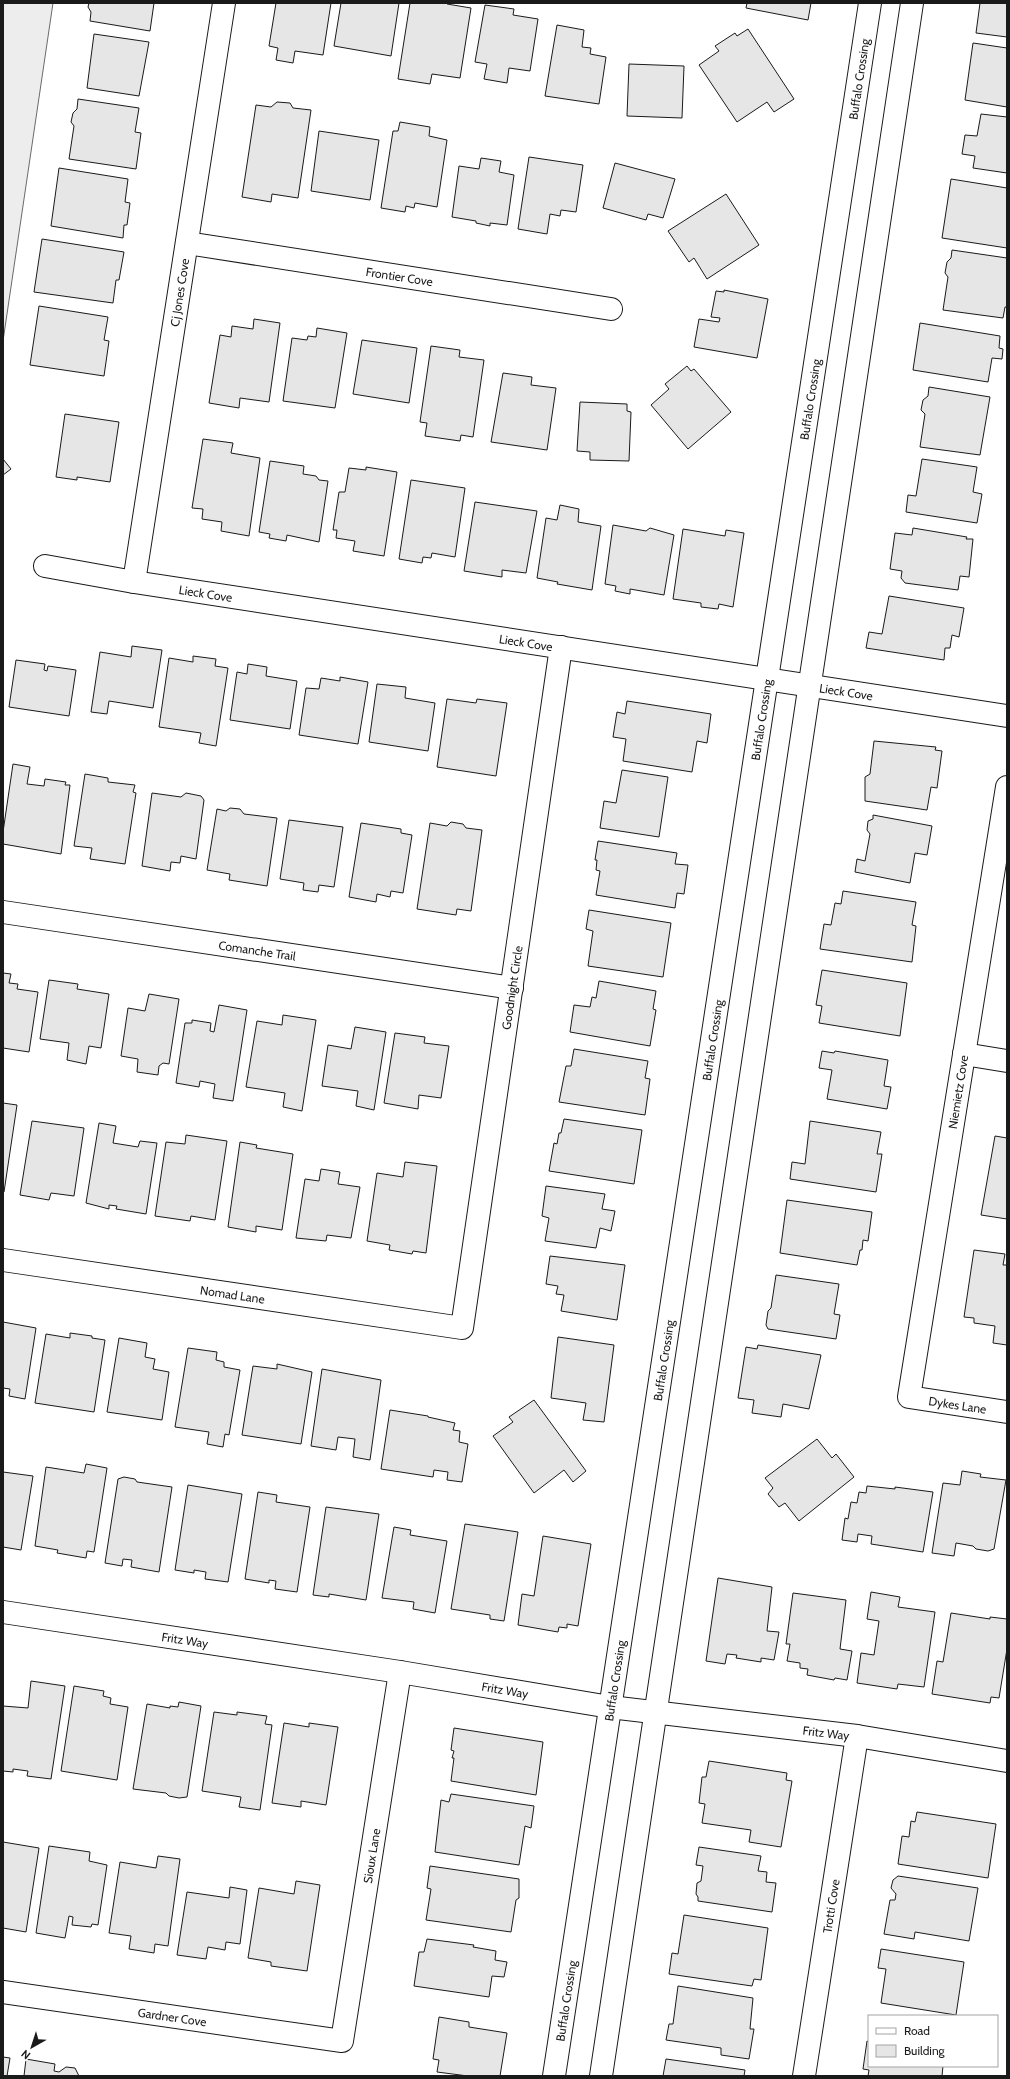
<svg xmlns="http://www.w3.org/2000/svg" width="1010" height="2079" viewBox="0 0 1010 2079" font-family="Cabin,sans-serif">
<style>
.built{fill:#ededed;stroke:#6a6a6a}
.building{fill:#e6e6e6;stroke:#1a1a1a}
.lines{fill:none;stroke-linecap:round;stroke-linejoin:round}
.minor-casing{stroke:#1a1a1a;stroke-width:24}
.minor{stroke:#fff;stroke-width:22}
.labels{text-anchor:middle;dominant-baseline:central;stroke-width:3;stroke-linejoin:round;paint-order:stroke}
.street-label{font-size:12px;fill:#1a1a1a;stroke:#fff}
</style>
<rect width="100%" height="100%" fill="#fff"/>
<path class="built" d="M3,3h50l-50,338z"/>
<path class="building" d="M89,3h65l-4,28 -60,-10 1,-9 -3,-5z
M276,3h55l-8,52 -28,-4 -2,12 -17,-3 2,-12 -9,-2z
M341,3h58l-8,53 -57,-10z
M410,3h37v1l24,4 -11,70 -28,-4 -2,10 -32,-5z
M747,3h64l-3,17 -62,-12z
M980,3h27v34l-31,-4z
M485,5l29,4 -1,6 25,4 -8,52 -21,-3 -2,15 -23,-4 3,-15 -12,-2z
M557,25l27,5 -2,17 9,1 -1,6 16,3 -7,47 -54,-8z
M748,29l46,70 -20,13 -7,-10 -30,20 -38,-57 20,-14 -4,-5 20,-13 2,3z
M94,34l55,8 -10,54 -52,-8z
M973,43l34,5v59l-42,-7z
M629,64l55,2 -2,52 -55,-2z
M78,99l61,9 -4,24 6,1 -5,36 -67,-10 5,-33 -3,-4 2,-9 4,-4z
M277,102l13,1 3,5 18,2 -13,88 -26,-4 -1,8 -29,-5 14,-92 15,2z
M981,114l26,3v56l-34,-5 2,-12 -13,-2 3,-19 12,1z
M400,122l30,5 -1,9 18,4 -10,67 -22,-4 -1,5 -8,-2 -1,6 -24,-4 12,-77h5z
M319,131l60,9 -9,60 -59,-9z
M529,157l54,8 -7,47 -15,-2 -1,6 -10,-2 -3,20 -29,-5z
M481,158l20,3 -2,11 15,3 -7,50 -17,-2v3l-14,-3v-2l-24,-4 7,-51 20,3z
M615,163l60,16 -12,39 -15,-4 -2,6 -43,-12z
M59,168l69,11 -3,23 5,1 -3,22h-3l-1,13 -72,-12z
M951,179l56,9v60l-65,-10z
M726,194l33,51 -52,34 -13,-21 -5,4 -21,-31z
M42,239l82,13 -5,28h-3l-3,23 -79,-11z
M952,250l55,8v49h-2l-2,11 -60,-8 5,-33 -3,-4 2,-11 4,-4z
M724,290l44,9 -11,59 -63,-11 5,-28 20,3 1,-4 -9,-1 5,-26 8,1z
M39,306l69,11 -4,23 5,1 -5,35 -74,-11z
M254,319l26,4 -11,79 -29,-4 -1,10 -30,-5 11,-68 11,2 1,-11 21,3z
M920,323l80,13 -1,12 4,1 -1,10 -10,-1 -4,24 -75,-12z
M317,328l30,5 -12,75 -52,-7 9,-63 15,2 1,-4 8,1z
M362,340l55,8 -8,55 -56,-9z
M431,346l29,4 -1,7 25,3 -11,77 -12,-2 -1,6 -35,-5 2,-13 -7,-1z
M687,366l4,5 3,-2 37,43 -43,37 -37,-44 18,-16 -4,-5z
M503,373l29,4 -1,8 25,3 -9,62 -56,-8z
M929,387l61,10 -10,58 -60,-8 5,-33 -4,-4 2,-10 5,-4z
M580,402l47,2v7l4,1 -2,49 -39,-1v-8l-13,-1z
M65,414l54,8 -9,60 -33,-5v3l-21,-3z
M203,439l30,4 -2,10 29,5 -11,78 -28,-5 1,-9 -20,-3 1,-10 -11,-1z
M3,459l8,10 -8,6z
M922,459l55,8 -4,25 9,2 -5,29 -71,-11 2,-17 8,1z
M270,461l34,5 -1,8 13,2 3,4 9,1 -9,61 -32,-7 -1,6 -17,-3 1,-4 -11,-2z
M366,467l31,5 -13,84 -31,-5 2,-10 -19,-3 1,-8h-4l6,-38h6l4,-24 17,2z
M411,480l54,8 -10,69 -23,-4 -1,5 -8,-1 -1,6 -23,-4z
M475,502l62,9 -11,62 -24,-3v7l-38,-6z
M560,505l19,4 -1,13 23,4 -9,64 -35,-6 1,-2 -21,-4 9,-60 11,2z
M613,525l33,6 4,-3 24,7 -10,60 -34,-6v5l-15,-3 1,-5 -11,-2z
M913,528l54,9 -1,2h7l-4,38 -9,-1 -2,14 -53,-7 -4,-5 1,-7 -12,-2 5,-36 17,2z
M683,529l42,7 1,-6 18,3 -11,74 -14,-3 -1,5 -17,-2v-4l-28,-4z
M889,596l75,12 -5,29 -7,-2 -2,13h-5l-1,12 -78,-12 3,-16 13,2z
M132,646l30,4 -9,58 -44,-7 -2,13 -16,-2 9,-60 31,5z
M193,656l23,3 -1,7 13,2 -12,78 -17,-3 2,-10 -42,-6 10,-69 24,4z
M16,660l29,4 -1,6 3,1 1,-5 28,4 -7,46 -60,-9z
M248,664l19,3 -1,9 31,5 -7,48 -60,-9 7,-48 10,2z
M340,677l28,5 -10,62 -59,-9 7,-47 13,1 2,-11 19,3z
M377,684l29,3 -1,11 30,5 -7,48 -59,-9z
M447,699l29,4 1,-4 30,4 -11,73 -59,-9z
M627,701l84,13 -4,29 -10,-2 -5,31 -69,-11 3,-22 -13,-2 4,-25 8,2z
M874,741l62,6 -1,3 7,1 -5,37 -6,-1 -4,23 -62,-9v-24l5,-3z
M13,764l17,3 -3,17 17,2 1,-7 21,3 -1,3h5l-9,69 -58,-10v-12z
M622,770l46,7 -9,60 -59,-9 4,-27 12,2z
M85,774l23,4v4l27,3 -2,7 3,1 -11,71 -35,-5 2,-11 -18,-2z
M152,793l29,4 5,-4 15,3 3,4 -8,59 -15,-3 -1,7 -9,-1 -1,9 -28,-5z
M230,808l10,1 4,5 33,4 -10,68 -38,-6 1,-6 -23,-4 10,-61 9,2z
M873,815l59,11 -5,29 -12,-2 -5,30 -55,-11 2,-13 8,2 5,-27 -3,-4 1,-9 5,-2z
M289,820l54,7 -9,60 -15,-2 -1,7 -15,-2 1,-7 -24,-4z
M451,822l12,2 3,4 16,2 -11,81 -14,-2 -1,6 -39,-6 13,-86 17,3z
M361,823l40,6v4l11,2 -9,58 -12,-2 -1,6 -13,-3 -1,8 -27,-5z
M598,841l79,12 -2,11 13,1 -4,29 -7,-1 -2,15 -79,-13 4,-24 -4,-1 1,-10h-2z
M843,891l73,11 -4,23 4,1 -4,36 -92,-13 4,-25 7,1 4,-22 6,1z
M589,910l82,13 -8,54 -75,-11 5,-35 -7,-2z
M822,970l85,13 -7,53 -81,-13 3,-17 -6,-1z
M3,973l8,1 -2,9 9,1 -1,5 21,3 -9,60 -26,-4z
M49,980l29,4 -1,5 32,5 -8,54 -12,-2 -3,18 -19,-4 2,-17 -29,-4z
M599,981l57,10 -3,18 3,1 -6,36 -80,-14 4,-27 16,2 2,-10 4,1z
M149,994l30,5 -10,65 -6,-1 -4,3 -1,9 -21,-3 1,-13 -17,-3 7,-48 17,3z
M219,1005l28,5 -14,91 -20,-3 2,-14 -15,-3 -1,6 -23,-4 9,-60h7v-3l19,3 -1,8 4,1z
M283,1015l33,5 -14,91 -19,-4 2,-14 -39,-6 11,-66 25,4z
M355,1027l31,5 -12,78 -18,-4 2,-15 -36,-5 6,-41 23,4z
M395,1033l30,4 -1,6 25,3 -8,52 -22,-3 -1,14 -34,-6z
M574,1049l74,12 -3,17 5,1 -5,36 -86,-13 7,-36h5z
M822,1051l12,2 1,-2 53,9 -4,26 7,1 -4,22 -60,-10 5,-29 -13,-2z
M3,1103l14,2 -13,87h-1z
M564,1119l78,11 -8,54 -85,-13 5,-28 3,1 2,-11h2z
M32,1121l52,7 -10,68 -23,-3 -2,7 -29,-5z
M810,1121l71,11 -4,22h5l-6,38 -86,-13 2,-17 13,2z
M99,1123l17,3 -3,17 25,4 2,-6 17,2 -11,71 -30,-5 1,-3 -8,-1v4l-23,-6z
M186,1135l41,6 -12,79 -24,-4 -1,5 -35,-5 11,-74 19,2z
M995,1136l12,2v81l-26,-4z
M240,1142l17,3 -1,3 37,6 -11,76 -26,-4v6l-28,-5z
M405,1162l32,4 -11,87 -13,-2 -1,3 -23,-4 1,-5 -23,-4 10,-68 26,4z
M321,1169l19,3 -2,12 22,3 -9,51 -24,-3 -1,6 -30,-3 9,-59 14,2z
M546,1186l59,8 -3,15 13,2 -4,20 -11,-3 -4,20 -51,-7 4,-23 -7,-2z
M787,1200l85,12 -4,29 -5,-1 -1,10h-2l-3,15 -77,-12z
M974,1250l31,4 -2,11h4v80l-14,-2 2,-17 -21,-3v-5l-10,-1z
M550,1256l75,9 -8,55 -56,-9 3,-16 -8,-1 2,-8 -12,-2z
M776,1275l63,9 -5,30 6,1 -4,24 -68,-10 -2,-4 2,-14 3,-3z
M3,1322l33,6 -11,71 -16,-3 1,-7 -7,-1z
M70,1333l22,3v2l13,2 -11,72 -59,-9 11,-69 24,4z
M558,1337l56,8 -10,77 -21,-2 3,-17 -35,-5z
M119,1338l28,5 -2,14 10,2 -2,10 16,3 -7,48 -55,-8z
M758,1345l63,10 -12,54 -26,-5 -2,13 -29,-4 2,-13 -16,-2 8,-51 11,2z
M188,1348l29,4 -1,8 8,2v5l16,3 -11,65 -4,-1 -2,13 -16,-3 2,-12 -34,-5z
M277,1364l35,8 -11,72 -59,-9 11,-69 24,3z
M322,1369l59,11 -11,80 -17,-3 2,-18 -17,-2 -2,13 -25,-4z
M534,1400l52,71 -13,11 -9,-12 -30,23 -41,-57 20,-14 -4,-5z
M390,1410l38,6v1l27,6 -2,7 7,1 -1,11 9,2 -6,38 -15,-2 1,-8 -14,-2 -1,7 -52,-8z
M817,1439l15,19 4,-4 18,23 -55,44 -14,-18 -6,4 -11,-13 5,-6 -8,-10z
M86,1464l21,4 -13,84 -7,-1 -1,7 -29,-5 1,-3 -23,-4 11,-79 38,6z
M962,1471l19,3 -1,3 26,3 -12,69 -6,2 -12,-2 -3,-3 -17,-3 -2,13 -22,-3 11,-70 17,2z
M3,1472l30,4 -12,74 -18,-3z
M124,1477l11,2 2,3 35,5 -13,85 -28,-5 1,-7 -9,-1 -1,7 -17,-3 13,-84z
M188,1485l54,9 -14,88 -23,-3 1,-7 -12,-2v3l-19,-3z
M867,1486l28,3v-2l38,5 -10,60 -52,-8 1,-8 -14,-2 -1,8 -15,-2 3,-22 3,1 3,-17 6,1 2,-11 7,1z
M258,1492l19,3 -1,7 34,5 -13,85 -22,-3 1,-8 -7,-1v3l-24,-4z
M326,1507l53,7 -13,86 -37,-6v3l-16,-2z
M465,1524l53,8 -14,89 -14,-2v-4l-39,-6z
M394,1527l17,3 -1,5 37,6 -12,72 -22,-4 1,-7 -32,-4z
M543,1536l48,8 -13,82 -11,-2v4l-8,-1 -1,5 -40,-7 4,-31 12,2z
M718,1578l54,9 -5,44 12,1 -5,28 -13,-2v4l-25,-4 1,-3 -10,-1 -2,10 -19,-3z
M871,1592l29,5 -2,10 37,5 -11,75 -26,-3 -1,5 -40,-6 4,-30 13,2 5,-34 -12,-2z
M793,1593l53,7 -6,49 12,2 -5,29 -12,-2 -1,2 -27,-5 1,-6 -8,-1v-5l-13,-2 3,-17h-4z
M951,1613l39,6v-2l17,2v30l-8,49 -8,-1 -1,6 -58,-9 5,-33 6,1z
M31,1681l34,5 -14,93 -24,-3 1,-5 -15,-2v3l-10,-1v-65l25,2z
M74,1686l30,5 -1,5 8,2 -1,6 18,3 -11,73 -56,-9z
M179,1702l22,4 -14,91 -8,1 -10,-2 -3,-3 -33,-4 14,-85 23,4v-2l8,1z
M214,1712l23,3v-3l30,4 -2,8 7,1 -12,85 -21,-3 2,-10 -39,-6z
M284,1723l25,4v-4l29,4 -12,78 -25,-4v6l-29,-4z
M454,1728l89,14 -7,53 -85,-14 3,-23h-2l2,-7 -3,-1z
M709,1761l78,12 -1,7 6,1 -11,66 -32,-5 2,-12 -49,-7 3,-19 -6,-1 3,-26h4z
M451,1794l83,12 -3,22 -6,-2 -6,39 -84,-13 6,-52 8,2z
M917,1812l79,12 -8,54 -90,-14 4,-28 7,1 2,-16 4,1z
M3,1842l36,6 -13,84 -23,-4z
M49,1846l41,6 -1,9 18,4 -9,60 -6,-1 -1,3 -19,-2 1,-8 -4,-1 -4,22 -29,-5z
M699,1847l62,9 -3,15 9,1 -1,10 10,1 -4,29 -74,-11v-4l-2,-3 1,-11 4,-2 2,-15 -7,-1z
M158,1856l22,3 -12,87 -13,-2 -1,9 -25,-4 2,-13 -22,-3 11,-71 36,6z
M430,1866l89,13v19l-3,2 -5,32 -85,-12 5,-31 -4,-1z
M898,1876l80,12 -9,53 -54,-9 -1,7 -30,-5 6,-34h5l1,-6 -5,-6 2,-8z
M296,1881l24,4 -13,86 -36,-5v-4l-23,-4 11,-70 35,6z
M230,1887l17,3 -7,54 -14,-2 -1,8 -17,-3 -2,12 -29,-4 10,-63 42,6z
M684,1915l84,13 -7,52 -7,-1 -2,7 -83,-12 3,-21 6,1z
M427,1939l47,6 -1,2 23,4 -1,9 12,2 -3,15 -12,-1 -3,21 -75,-11 5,-34h5z
M881,1949l83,13 -8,53 -75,-12 5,-34 -8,-1z
M678,1986l75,12 -3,31h4l-5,30 -28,-4v-7l-55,-8 3,-16h4z
M439,2017l30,5v5l38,6 -7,43h-32l-31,-4 2,-12 -6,-1z
M867,2041l2,1v24h74l-1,10h-74l1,-6 -6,-1z
M3,2057l7,1 -3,18h-4z
M26,2059l29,5 -1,7 5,1 7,-5 9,1 4,8h-55z
M666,2059l79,11 -1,6h-81z"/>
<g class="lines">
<defs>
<g id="minor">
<path id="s1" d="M187,243l424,66"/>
<path id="s2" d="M45,566l89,16 873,134"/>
<path id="s3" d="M134,582l90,-579"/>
<path id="s4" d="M1007,787l-98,610 98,15"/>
<path id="s5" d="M3,912l509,76"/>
<path d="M964,1054l43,7"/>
<path id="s6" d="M3,1260l459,68 99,-681"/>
<path id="s7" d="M3,1612l397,60 210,35 247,29 150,25"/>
<path id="s8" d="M3,1992l339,49 58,-369"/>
<path id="s9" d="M554,2076l316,-2073"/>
<path d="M601,2076l311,-2073"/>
<path id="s10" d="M804,2076l53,-340"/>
</g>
</defs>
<use href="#minor" class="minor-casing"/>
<use href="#minor" class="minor"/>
</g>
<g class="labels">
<g class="street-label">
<text stroke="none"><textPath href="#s9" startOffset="2020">Buffalo Crossing</textPath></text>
<text stroke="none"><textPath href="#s1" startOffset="215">Frontier Cove</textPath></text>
<text stroke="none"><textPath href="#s3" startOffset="293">Cj Jones Cove</textPath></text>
<text stroke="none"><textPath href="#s9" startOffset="1696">Buffalo Crossing</textPath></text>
<text stroke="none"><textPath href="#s2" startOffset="163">Lieck Cove</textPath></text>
<text stroke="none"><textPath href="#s2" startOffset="487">Lieck Cove</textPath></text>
<text stroke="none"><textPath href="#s2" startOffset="811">Lieck Cove</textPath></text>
<text stroke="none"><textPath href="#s9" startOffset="1372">Buffalo Crossing</textPath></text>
<text stroke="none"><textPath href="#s5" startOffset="257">Comanche Trail</textPath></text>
<text stroke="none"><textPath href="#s6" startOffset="808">Goodnight Circle</textPath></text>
<text stroke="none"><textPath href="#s9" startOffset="1048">Buffalo Crossing</textPath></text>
<text transform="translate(958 1092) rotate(-81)">Niemietz Cove</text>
<text stroke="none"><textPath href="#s6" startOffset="232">Nomad Lane</textPath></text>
<text stroke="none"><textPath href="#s9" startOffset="724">Buffalo Crossing</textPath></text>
<text stroke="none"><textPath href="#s4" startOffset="667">Dykes Lane</textPath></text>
<text stroke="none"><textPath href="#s7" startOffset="184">Fritz Way</textPath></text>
<text stroke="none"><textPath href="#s9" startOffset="400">Buffalo Crossing</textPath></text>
<text stroke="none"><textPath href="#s7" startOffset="508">Fritz Way</textPath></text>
<text stroke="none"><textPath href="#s7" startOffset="832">Fritz Way</textPath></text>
<text stroke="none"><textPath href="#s8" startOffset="530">Sioux Lane</textPath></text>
<text stroke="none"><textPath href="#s10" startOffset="172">Trotti Cove</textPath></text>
<text stroke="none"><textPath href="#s9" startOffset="76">Buffalo Crossing</textPath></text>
<text stroke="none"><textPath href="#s8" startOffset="171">Gardner Cove</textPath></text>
</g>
</g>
<rect width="1010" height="2079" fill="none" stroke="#1a1a1a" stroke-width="8"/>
<rect x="868" y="2015" width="130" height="52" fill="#ffffff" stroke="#a3a3a3"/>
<rect x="876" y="2028" width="20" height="6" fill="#ffffff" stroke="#a3a3a3"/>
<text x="904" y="2035" font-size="12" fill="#1a1a1a">Road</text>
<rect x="876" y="2045" width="20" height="12" fill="#e6e6e6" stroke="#a3a3a3"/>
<text x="904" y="2055" font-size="12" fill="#1a1a1a">Building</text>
<g transform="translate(32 2047) rotate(219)" stroke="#ffffff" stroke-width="3" paint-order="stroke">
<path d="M0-3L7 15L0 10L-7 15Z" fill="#1a1a1a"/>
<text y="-6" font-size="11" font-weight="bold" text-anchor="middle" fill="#1a1a1a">N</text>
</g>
</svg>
